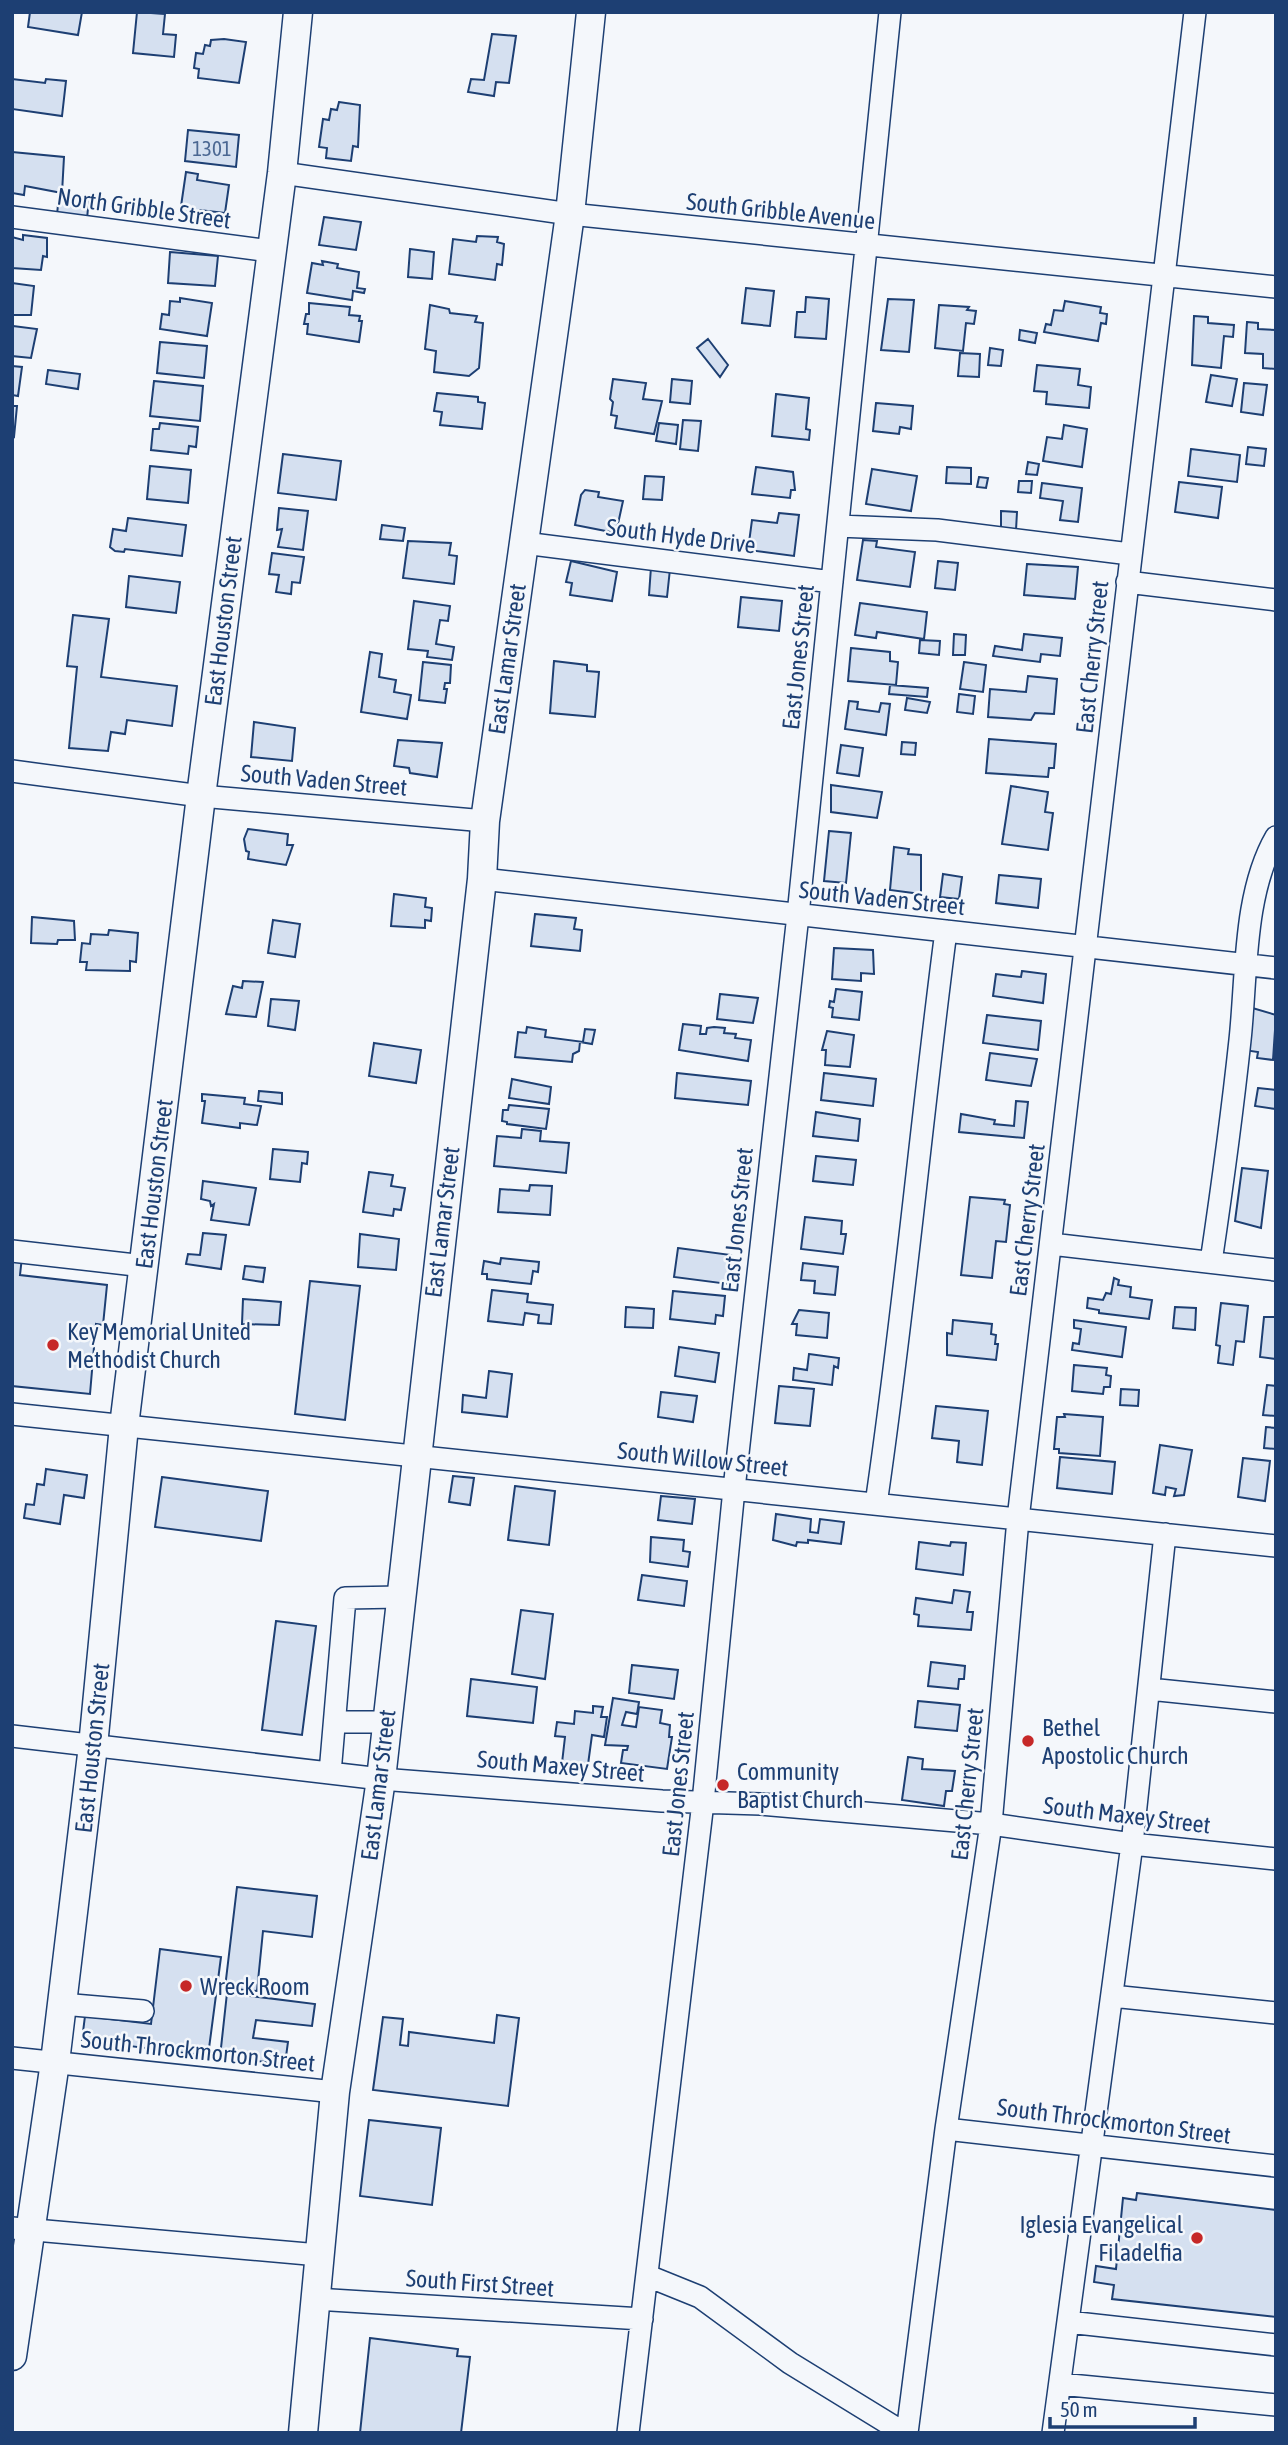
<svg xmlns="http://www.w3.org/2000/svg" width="1288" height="2445" viewBox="0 0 1288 2445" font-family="'Asap Condensed',sans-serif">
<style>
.building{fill:#d5e0f0;stroke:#1d3f73;stroke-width:2}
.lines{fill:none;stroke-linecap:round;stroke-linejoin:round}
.minor-casing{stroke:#1d3f73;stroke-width:24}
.major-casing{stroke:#1d3f73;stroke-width:31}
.minor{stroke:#f4f7fb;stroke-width:21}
.major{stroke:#f4f7fb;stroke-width:28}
.poi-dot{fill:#c62828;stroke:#f4f7fb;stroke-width:2.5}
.labels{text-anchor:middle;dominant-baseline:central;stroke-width:5;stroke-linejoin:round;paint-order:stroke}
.number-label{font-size:21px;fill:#4b6792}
.street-label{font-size:24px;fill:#1d3f73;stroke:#f4f7fb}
.poi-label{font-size:24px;fill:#1d3f73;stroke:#f4f7fb;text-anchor:start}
</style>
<rect width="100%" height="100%" fill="#f4f7fb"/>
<path class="building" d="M30,12h52l-4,23 -50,-8z
M137,12l28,2 -2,20 13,1 -2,22 -41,-4z
M492,34l24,2 -7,47 -13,-1 -2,14 -26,-4 3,-13 13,1z
M224,39l22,3 -7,41 -41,-5 1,-9 -5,-1 2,-15 7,1 2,-9 5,1 1,-6z
M12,79l33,4 1,-4 20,2 -4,35 -50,-7z
M339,102l21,3 -2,42 -5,-1 -2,15 -25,-3 1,-10 -8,-1 4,-28 6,1 2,-11 6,1z
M188,130l51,5 -3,32 -51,-6z
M12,152l52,5 -2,36 -37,-7 -1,9 -12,-2z
M186,172l12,2 -1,6 32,5 -4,28 -25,-3 -1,6 -19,-3z
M59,194l30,3 -2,22 -30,-4z
M324,217l37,5 -5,28 -37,-5z
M23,235l24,3v19l-4,-1 -2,14 -29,-2v-31l11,3z
M477,236l21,1 -1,5 7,2 -2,21 -5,-1 -2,16 -46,-6 4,-35 23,3z
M410,249l24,3 -2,27 -24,-2z
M170,252l48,4 -3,30 -47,-3z
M322,261l16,3 -1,4 22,4 -2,16 8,1 -1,4 -11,-2 -1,9 -45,-7 5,-30 11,2z
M12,283l22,3 -3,29h-19z
M746,288l28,3 -4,35 -28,-3z
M806,297l23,2 -3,40 -31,-2 2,-25h8z
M180,298l32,5 -5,33 -47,-7 2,-15 7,1 1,-14 10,1z
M888,299l26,1 -5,52 -28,-2z
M1065,301l36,6 -1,6 7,1 -1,10 -5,-1 -3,18 -54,-9 2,-8 5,1 3,-15 9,1z
M309,303l41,4 -1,8 11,1 -1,5h3l-3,21 -52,-8 1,-10h-4l2,-10h3z
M430,305l19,4 1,4 27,3 -2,6 8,1 -4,45 -10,8 -35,-4 2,-21 -11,-2z
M939,305l30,2 -2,3 9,1 -2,13 -8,-1 -3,28 -28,-3z
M1194,316l14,1v6l26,2 -1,12 -9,-1 -3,32 -29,-3z
M1247,322l11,1v6l18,1v39l-13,-1v-14l-18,-1z
M13,326l24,3 -6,29 -19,-2z
M1020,330l17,3 -2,10 -16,-3z
M708,339l20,26 -8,12 -23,-29z
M160,342l47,4 -3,32 -47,-5z
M990,348l13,2 -2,16 -13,-1z
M960,353l20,1 -1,23 -21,-1z
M1037,365l43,4 -2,16 13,2 -2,21 -43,-4 1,-12 -13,-1z
M12,366l10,1 -4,29 -6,-1z
M48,370l32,4 -2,15 -32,-5z
M1211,375l26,4 -5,27 -26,-4z
M613,379l33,4 -3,16 19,2 -8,33 -39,-6 2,-12 -6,-1 2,-13 -3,-3z
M672,379l20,2 -2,23 -20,-2z
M154,381l49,5 -3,35 -50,-5z
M1244,383l23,2 -4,30 -22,-3z
M437,393l41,4v5l7,1 -3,26 -42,-4 2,-13 -8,-1z
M776,394l33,4 -3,31 4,1 -1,10 -37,-4z
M876,403l37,3 -2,23 -11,-2 -1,7 -26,-3z
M12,406h5l-3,31 -2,-1z
M683,420l18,1 -3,30 -18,-2z
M160,423l38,4 -2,20 -7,-1 -1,8 -37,-4 2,-21h6z
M659,423l19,2 -2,19 -20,-3z
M1064,425l23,4 -5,38 -39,-6 4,-24 15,2z
M1248,447l18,2 -2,17 -18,-2z
M1191,449l49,6 -3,27 -49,-6z
M283,454l58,7 -5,39 -58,-7z
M1028,462l11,2 -2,11 -11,-1z
M150,466l41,4 -3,33 -41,-4z
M756,467l37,5 2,18h-4l-1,8 -38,-4z
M947,467l24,1v16l-25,-1z
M872,469l45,7 -6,35 -45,-7z
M645,476l19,1 -2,23 -19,-1z
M979,477l9,1 -2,10 -9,-1z
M1019,481h13l-1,12 -13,-1z
M1179,482l43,5 -4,31 -43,-6z
M1042,483l40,5 -4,34 -18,-2 3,-19 -23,-3z
M585,490l14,2 -1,5 25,4 -7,32 -41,-8 6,-30z
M279,508l29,3 -5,39 -25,-3 4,-18 -5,1z
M1001,511l16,1 -1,18 -15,-1z
M779,513l20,2 -5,41 -46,-6 4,-30 25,3z
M128,518l58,7 -4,31 -57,-7 -1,3 -9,-1 -5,-4 3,-18 13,2z
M382,525l23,3 -2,13 -23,-2z
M863,540l14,1 -1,6 39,5 -5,35 -53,-7z
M408,541l43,2 -2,12 8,1 -3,28 -51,-6z
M272,553l32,4 -4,26 -8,-1 -1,12 -15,-2 3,-17 -10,-1z
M571,561l46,11 -5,29 -42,-6 2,-12 -6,-1z
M938,561l20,2 -3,27 -20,-2z
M1027,564l51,3 -3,32 -51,-4z
M651,567l19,2 -3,28 -18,-2z
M129,576l51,6 -4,31 -50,-6z
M741,597l41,4 -3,30 -41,-4z
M414,601l36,5 -2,15 -8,-1 -4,24 18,3 -2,13 -25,-3 1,-6 -20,-2z
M860,603l67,9 -3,27 -47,-7 -1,6 -21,-3z
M73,615l36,4 -8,58 76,9 -5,40 -45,-6 -2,14 -14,-2 -3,19 -39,-3 8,-81 -10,-1z
M954,634l12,1 -1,20h-12z
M1024,634l38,4 -2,18 -19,-2 -1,8 -47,-6 2,-10 27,4z
M920,640l20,1 -1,14 -20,-2z
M851,648l39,4v9l8,1 -2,23 -48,-4z
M370,652l12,2 -3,23 17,3 -2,12 17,3 -4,24 -46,-7z
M554,661l33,4v6l12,1 -4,45 -45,-4z
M423,662l28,3 -1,18h-5l-1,6h3l-2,14 -26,-3z
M964,662l22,3 -3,27 -23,-3z
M1028,676l29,3 -3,35 -19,-1 -4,7 -43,-3 2,-28 36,3z
M890,685l38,3 -1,9 -38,-3z
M959,694l16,2 -2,18 -16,-2z
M907,698l23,4 -3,11 -22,-3z
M849,701l9,1 -1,7 22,3 2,-9 9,1 -4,31 -41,-6z
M254,722l41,6 -3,33 -41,-4z
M989,739l67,5 -2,24h-5l-1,9 -62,-4z
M398,740l44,3 -5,34 -27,-4 -1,-5 -15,-2z
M902,742l14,1 -1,12 -14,-1z
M841,745l22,3 -4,28 -22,-3z
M831,785l51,7 -5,26 -46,-6z
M1011,786l37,6 -3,20 8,1 -5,37 -46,-6z
M248,829l40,5 -1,11h6l-7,20 -38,-6 1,-7 -3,-1 -2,-12z
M829,831l22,2 -5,50 -22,-2z
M894,847l15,2 -1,5 13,1v39l-31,-4z
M943,874l19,3 -3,22 -19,-2z
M999,875l42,4 -3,29 -42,-5z
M394,894l32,4 -1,9 7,1 -1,13 -6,-1v8l-34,-2z
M535,914l41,4 -2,11 8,1 -2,21 -49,-5z
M32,917l42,4 1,19h-17l-1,4 -26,-1z
M273,920l27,4 -5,33 -27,-4z
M109,930l29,3 -2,29 -6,-1v10l-44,-1 1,-8h-7l2,-19 8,1 1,-10 17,1z
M834,948l39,2 1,24 -13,-1v8l-29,-2z
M1022,971l24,3 -3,29 -50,-7 3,-22 25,3z
M243,981l20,1 -7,35 -30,-3 7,-28 9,2z
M836,989l26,3 -3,28 -27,-3 1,-9 -4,-1 1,-6 4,1z
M720,994l38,4 -5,25 -36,-4z
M271,999l28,2 -4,29 -27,-4z
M1249,1007l27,8 -3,45 -16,-2 1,-6 -14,-2z
M987,1015l54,6 -3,29 -55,-7z
M683,1024l18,2 -1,8h6l1,-6 7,-1 11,1 -1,5 12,1 -1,4 16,2 -3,21 -69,-11z
M527,1027l19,3 -1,7 38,5 2,-13 10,1 -3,14 -12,-2 -1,9 -6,3 -1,8 -57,-5 3,-25 8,1z
M827,1031l27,4 -4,32 -25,-2 1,-15h-4z
M374,1043l47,7 -5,33 -47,-7z
M990,1053l47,6 -6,27 -45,-6z
M677,1073l74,8 -3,24 -73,-7z
M824,1073l52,6 -3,27 -52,-6z
M512,1079l39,8 -2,17 -40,-6z
M1258,1088l18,2v19l-21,-3z
M259,1091l23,2v11l-24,-3z
M202,1094l43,4 -1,6 17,2 -4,19 -17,-2v5l-38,-5 3,-22h-3z
M1016,1101l12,1 -4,36 -65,-6 2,-18 34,6 -1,4 20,2z
M509,1105l40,4 -3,20 -39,-5v-2l-5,-1 1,-11h5z
M816,1112l44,7 -2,22 -45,-5z
M522,1129l19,2 -1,10 29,2 -3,30 -72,-7 3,-30 24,2z
M273,1149l35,3 -1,12 -5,-1 -2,19 -30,-3z
M816,1156l40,4 -3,25 -40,-4z
M1242,1168l26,3 -7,57 -26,-7z
M369,1172l24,3 -2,11 14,2 -4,22 -7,-1 -1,7 -30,-4z
M203,1181l53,7 -7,37 -38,-5 3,-16 -3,2 -1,-5 -9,-2z
M530,1185l22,1 -2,29 -52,-3 2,-23 29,2z
M970,1197l35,3 -1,4 6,1 -4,37 -10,-1 -4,37 -31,-3z
M805,1217l37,4 -1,13h5l-3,20 -42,-5z
M203,1233l23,2 -5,34 -35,-5 2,-10 12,1z
M360,1234l39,5 -3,31 -38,-3z
M678,1248l53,7 -3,29 -54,-7z
M12,1256l10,1 -2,18 87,10 -4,40 -7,-1 -6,70 -78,-8z
M501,1258l38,4 -1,10 -5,-1 -2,13 -44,-5v-5h-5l2,-13 16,3z
M803,1263l35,4 -3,28 -21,-2 1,-12 -14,-1z
M245,1266l20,2 -2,14 -20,-3z
M1114,1278l5,2 -1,5 13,2 -1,10 22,3 -3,19 -50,-6v-3l-12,-2 1,-10 15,2 3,-7 5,1z
M310,1281l50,5 -15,134 -50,-6z
M492,1290l36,4 -1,8 26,3 -2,19 -13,-1 1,-8 -14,-2 -2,12 -35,-4z
M673,1291l52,5 -2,20 -7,-1 -1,9 -45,-5z
M243,1299l38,3 -2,23 -37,-1z
M1221,1303l27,3 -4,36 -8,-1 -3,24 -15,-2 2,-17 -4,-1z
M626,1307l28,2 -1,19 -28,-1z
M1175,1307l21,1 -1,22 -22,-2z
M799,1310l30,3 -2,25 -31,-3 1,-11h-5z
M1264,1317h12v42l-16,-2z
M953,1320l39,4 -1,10 5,1 -1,9h3l-2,16 -49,-5v-22l5,1z
M1074,1320l52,7 -4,30 -50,-7 1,-7 6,1 2,-15 -7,-1z
M679,1347l40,6 -4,29 -40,-6z
M809,1354l30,4 -1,10 -4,-2 -2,19 -39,-5 1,-12 13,2z
M1074,1365l33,3 -1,7 5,1 -1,11h-6l-1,7 -31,-3z
M489,1371l23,3 -5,43 -45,-5 1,-17 23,3z
M1267,1385l9,1v30l-13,-1z
M779,1386l35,3 -4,37 -35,-3z
M1121,1389l18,1 -1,16 -18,-1z
M661,1392l36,4 -4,26 -35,-5z
M936,1406l52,5 -6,54 -25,-3 2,-21 -27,-3z
M1064,1414l39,3 -3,39 -41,-3v-4h-5l3,-32h8z
M1266,1427l10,1v21l-12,-1z
M1160,1445l32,5 -8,45 -10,1 2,-7 -10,-2 -1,8 -12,-2z
M1060,1457l55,5 -3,32 -55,-6z
M1243,1458l27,3 -5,40 -27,-4z
M46,1469l41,6 -3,23 -20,-3 -4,29 -36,-6 2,-14 8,1 3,-21 7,1z
M453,1476l21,2 -4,27 -21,-3z
M162,1477l106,14 -7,50 -106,-14z
M515,1486l40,5 -6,54 -41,-5z
M661,1496l34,3 -3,25 -34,-4z
M776,1514l35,5 -1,13 8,1 2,-14 24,3 -3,22 -33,-4v3l-11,-1 -1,4 -23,-6z
M651,1537l33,3 -1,11 7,1 -2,15 -38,-5z
M919,1542l31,4 1,-4 15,1 -3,32 -47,-6z
M642,1575l45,6 -3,25 -46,-6z
M954,1590l16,2 -3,20h6l-2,18 -53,-4 1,-11 -5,-1 2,-16 36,5z
M521,1610l32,4 -8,65 -33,-5z
M276,1621l40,5 -14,109 -40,-5z
M931,1662l34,4 -1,13h-5l-1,10 -30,-3z
M632,1665l46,5 -4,29 -45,-6z
M471,1679l66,8 -4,36 -66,-7z
M613,1698l26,4 -2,12 -11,-2 -4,13 14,2 3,-20 23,3 -2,13 10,2 -1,12h3l-5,32 -46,-6 2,-13h4l1,-4 -23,-1z
M918,1701l42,4 -3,26 -42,-4z
M593,1706l10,1 -2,10h6l-3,20 -12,-2 -5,37 -17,-2 1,-6 -9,-1 3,-26 -10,-1 2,-14 17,2 1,-13 18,2z
M908,1757l15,2 -1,10 33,2 -3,20h-6l-2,15 -42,-6z
M237,1887l80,9 -5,41 -49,-6 -6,60 -32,-3z
M160,1949l61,8 -13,99 -126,-16 3,-24 66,8z
M227,1993l88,11 -3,22 -56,-6 -3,18 35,4 -3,22 -65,-7z
M497,2015l22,3 -11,88 -135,-16 10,-73 20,2 -3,26 8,1 1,-14 85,11z
M369,2120l72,8 -9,77 -72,-9z
M1137,2193l139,17v107l-164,-18 2,-14 -20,-3 2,-16 20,3 7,-71 13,2z
M370,2338l88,11 -1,7 13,1 -9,76h-101z"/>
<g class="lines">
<defs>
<path id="minor" d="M282,173l288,41 706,73
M12,217l258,34
M838,526l99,4 193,24
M524,543l308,39
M1127,582l149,18
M12,771l189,25 284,25
M482,879l794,89
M1051,1244l225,26
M12,1251l132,15
M1211,1262c11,-74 21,-147 29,-222 7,-64 3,-146 36,-203
M12,1414l1264,132
M876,1504c28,-190 45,-382 70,-573
M1149,1689l127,13
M335,1722h52
M12,1736l369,43 281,22 99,3 230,20 141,20 144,15
M330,1773l15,-175 55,-1
M1112,1996l164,17
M62,2004l81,7
M12,2058l323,34
M946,2129l330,37
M12,2228l307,27
M648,2276l52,21 90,66 114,70
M315,2299l327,20
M1068,2322l208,23
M1060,2384l216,21
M628,2433l75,-631 31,-313 64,-574 92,-903
M907,2433l39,-304 45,-305 27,-305 177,-1507
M1053,2433l79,-589 33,-310"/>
<path id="major" d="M12,2356l43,-294 38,-316 31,-320 77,-630 81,-623 16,-161
M303,2433l32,-341 46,-313 101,-900 3,-58 85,-607 21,-202"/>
</defs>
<use href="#minor" class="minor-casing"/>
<use href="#major" class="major-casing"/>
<use href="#minor" class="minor"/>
<use href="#major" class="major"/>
</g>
<g class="poi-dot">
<circle cx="53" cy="1345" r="7"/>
<circle cx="1028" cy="1741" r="7"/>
<circle cx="723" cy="1785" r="7"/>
<circle cx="186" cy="1986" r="7"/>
<circle cx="1197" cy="2238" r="7"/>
</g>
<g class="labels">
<g class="number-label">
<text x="212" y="148">1301</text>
</g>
<g class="street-label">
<text transform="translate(144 208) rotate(8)">North Gribble Street</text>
<text transform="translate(781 211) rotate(6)">South Gribble Avenue</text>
<text transform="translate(681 536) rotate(7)">South Hyde Drive</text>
<text transform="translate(223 621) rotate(-83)">East Houston Street</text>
<text transform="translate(798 657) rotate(-84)">East Jones Street</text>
<text transform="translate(1092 657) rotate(-84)">East Cherry Street</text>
<text transform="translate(507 659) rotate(-82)">East Lamar Street</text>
<text transform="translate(324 780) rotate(5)">South Vaden Street</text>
<text transform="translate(882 898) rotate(6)">South Vaden Street</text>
<text transform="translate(154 1184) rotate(-83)">East Houston Street</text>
<text transform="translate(737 1220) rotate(-84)">East Jones Street</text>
<text transform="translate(1027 1220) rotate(-83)">East Cherry Street</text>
<text transform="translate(442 1222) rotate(-83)">East Lamar Street</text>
<text transform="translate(703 1459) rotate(6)">South Willow Street</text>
<text transform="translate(92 1748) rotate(-84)">East Houston Street</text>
<text transform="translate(561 1766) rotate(5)">South Maxey Street</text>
<text transform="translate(678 1784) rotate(-84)">East Jones Street</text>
<text transform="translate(967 1784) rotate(-84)">East Cherry Street</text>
<text transform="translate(378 1785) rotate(-83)">East Lamar Street</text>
<text transform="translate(1127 1815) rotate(7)">South Maxey Street</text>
<text transform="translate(198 2051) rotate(6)">South Throckmorton Street</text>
<text transform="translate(1114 2121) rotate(7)">South Throckmorton Street</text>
<text transform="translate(480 2283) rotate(4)">South First Street</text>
</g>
<g class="poi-label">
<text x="67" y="1331">Key Memorial United<tspan x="67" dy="28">Methodist Church</tspan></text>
<text x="1042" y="1727">Bethel<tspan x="1042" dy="28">Apostolic Church</tspan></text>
<text x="737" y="1771">Community<tspan x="737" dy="28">Baptist Church</tspan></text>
<text x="200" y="1986">Wreck Room</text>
<text x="1183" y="2224" text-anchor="end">Iglesia Evangelical<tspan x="1183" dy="28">Filadelfia</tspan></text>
</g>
</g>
<rect width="1288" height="2445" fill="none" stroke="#1d3f73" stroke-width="28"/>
<path d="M1050 2417v10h145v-10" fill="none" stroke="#1d3f73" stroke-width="3.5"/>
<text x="1060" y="2417" font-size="21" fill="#1d3f73" stroke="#f4f7fb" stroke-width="5" paint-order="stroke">50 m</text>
</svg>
